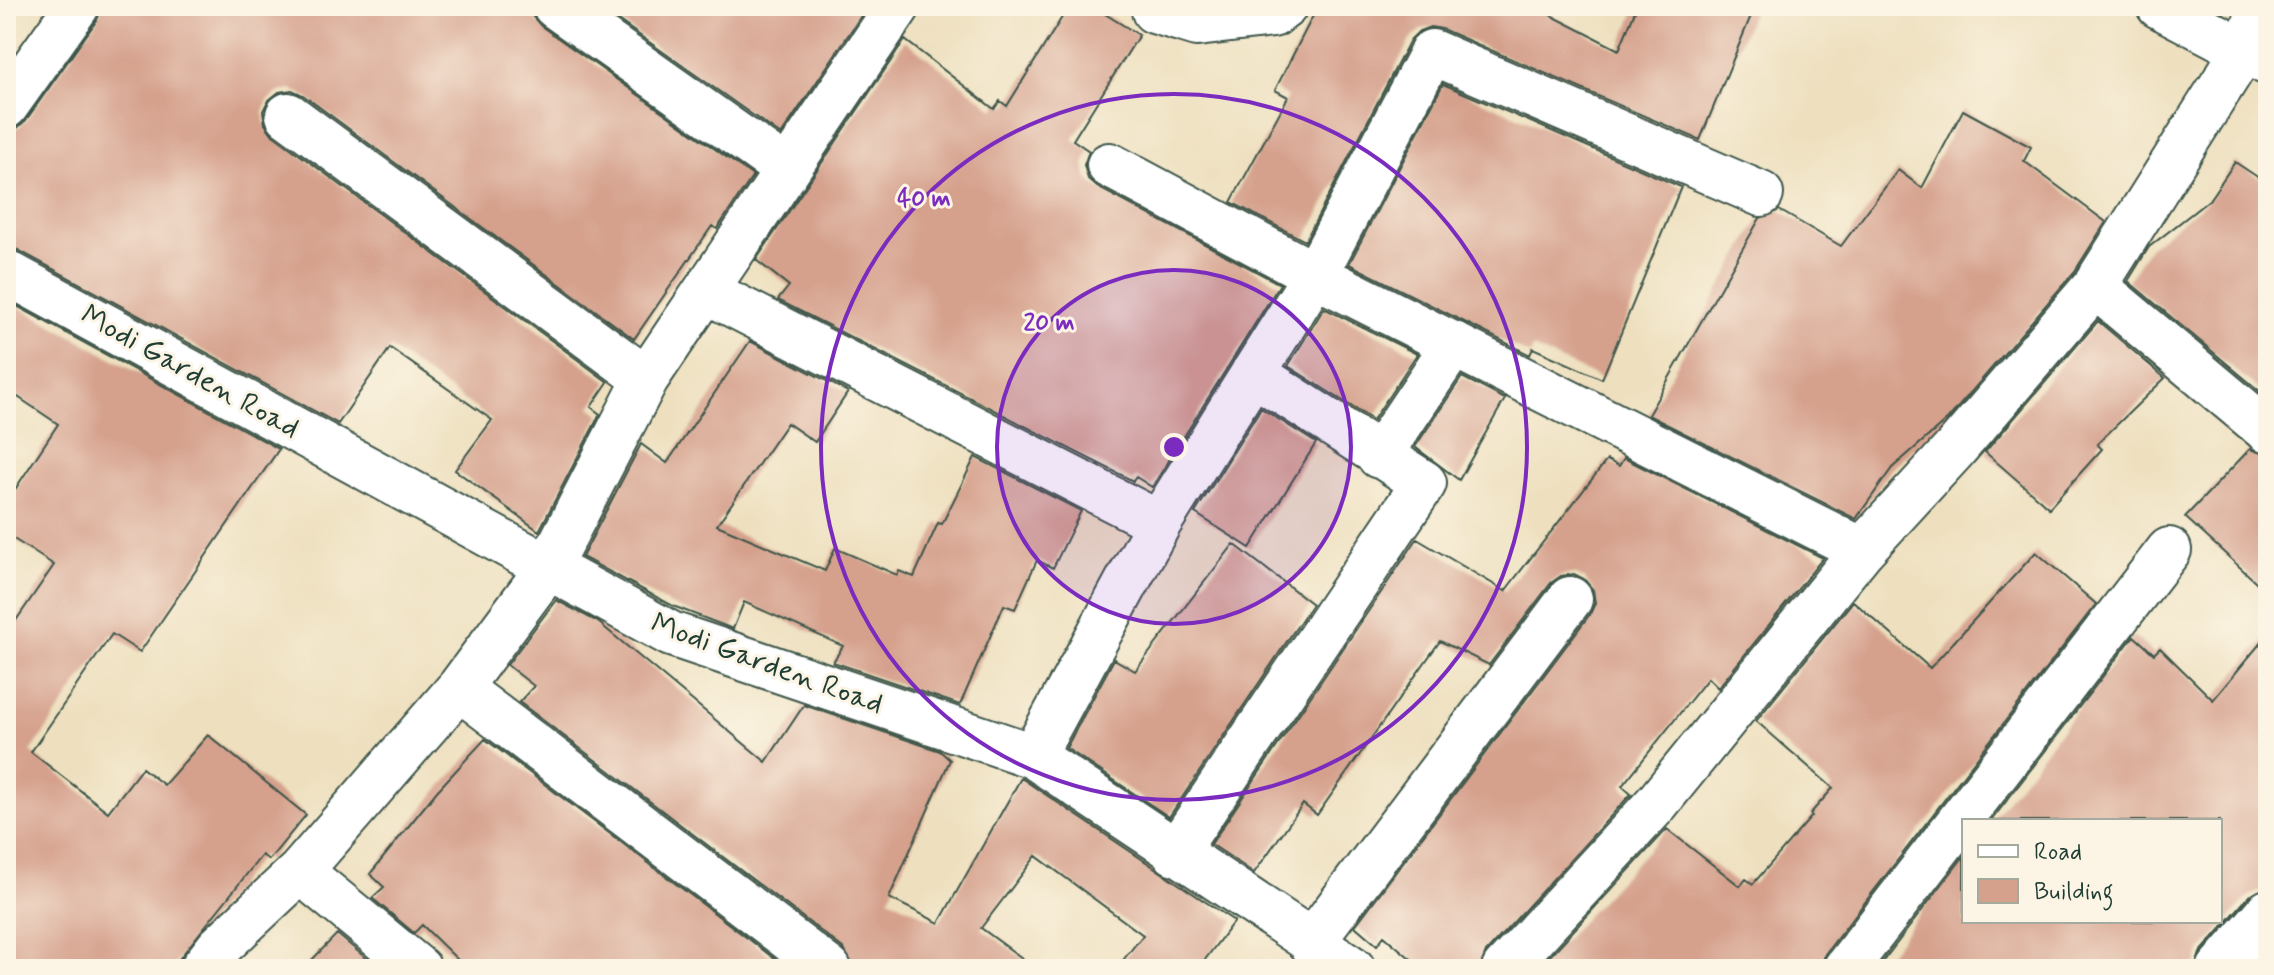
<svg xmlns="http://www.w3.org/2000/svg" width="2274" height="975" viewBox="0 0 2274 975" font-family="Mynerve,sans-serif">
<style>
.building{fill:#d5a18d}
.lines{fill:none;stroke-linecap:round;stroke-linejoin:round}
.minor-casing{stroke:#3e5549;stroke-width:48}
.minor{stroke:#fff;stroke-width:44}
.ring{fill:none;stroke:#7b2cbf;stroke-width:4}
.labels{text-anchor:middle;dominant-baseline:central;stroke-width:6;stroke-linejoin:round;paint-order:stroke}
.street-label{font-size:30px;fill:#1f3d34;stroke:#fcf5e5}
.centre{fill:#7b2cbf;stroke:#fcf5e5;stroke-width:4}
.ring-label{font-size:24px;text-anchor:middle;font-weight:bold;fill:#7b2cbf;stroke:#fcf5e5;stroke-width:6;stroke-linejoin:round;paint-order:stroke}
</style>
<rect width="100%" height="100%" fill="#fcf5e5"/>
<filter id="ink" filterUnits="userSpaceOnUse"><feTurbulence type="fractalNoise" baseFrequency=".0125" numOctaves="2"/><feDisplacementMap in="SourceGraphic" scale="16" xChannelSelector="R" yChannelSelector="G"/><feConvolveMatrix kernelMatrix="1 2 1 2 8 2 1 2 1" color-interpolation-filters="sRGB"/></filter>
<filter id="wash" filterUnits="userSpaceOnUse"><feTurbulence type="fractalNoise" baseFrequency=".006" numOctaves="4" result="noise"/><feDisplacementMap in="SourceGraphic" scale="32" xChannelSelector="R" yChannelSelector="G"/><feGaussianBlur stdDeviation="1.8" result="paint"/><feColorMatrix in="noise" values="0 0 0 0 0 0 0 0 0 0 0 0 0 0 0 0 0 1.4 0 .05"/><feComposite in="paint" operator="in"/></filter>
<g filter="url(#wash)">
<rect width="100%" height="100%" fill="#eee0bf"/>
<g id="blocks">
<path class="building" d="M102,6h428l3,11 8,9 212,150 -36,53 -5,-3 -78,113 -331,-244 -11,-5 -13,2 -11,9 -5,10 2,13 8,11 335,247 -17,25 9,7 -61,117 -84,-61 37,-50 -102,-72 -52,76 -320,-174 -12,-3v-116l11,-3 9,-8 71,-100z
M598,6h263l4,4 -84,125z
M1069,6h23l47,29 -66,105 16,11 -5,14 4,14 9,8 183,97 -128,203 -16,-10 -3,4 -355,-181 11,-14 -33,-26 149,-220 89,69 6,-8 7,5z
M1318,6h215l86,44 18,-44h118l-55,134 -258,-111 -12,-2 -11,4 -9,9 -105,201 -74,-39 57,-105 -13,-7z
M1443,84l238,103 -79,192 -69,-31 -3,7 -181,-91z
M1963,110l68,37 -7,14 82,61 -31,49 -127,148 -56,49 -36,51 -208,-104 112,-197 19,-8 62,36 57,-76 24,18z
M2235,162l33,22v214l-140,-117 21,-34 60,-47z
M6,300l273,149 -139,203 -28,-18 -81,118 77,60 34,-44 22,17 44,-50 98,80 -37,45 -7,-5 -91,114h-165v-334l48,-70 -48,-31v-31l52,-79 -52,-35z
M1324,308l93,46 -44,66 -85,-54z
M2098,321l67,57 -68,66 5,5 -53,59 -64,-56z
M750,341l98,51 -33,50 -28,-19 -70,102 108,46 10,-23 62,27 2,-4 15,6 24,-54 4,1 33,-67 106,54 -28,57 -16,-8 -22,49 -11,-4 -44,100 -127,-43 10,-16 -99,-44 -11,27 -60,-23 -91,-49 59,-113 26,19z
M1462,377l43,22 -46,81 -44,-33z
M1261,408l55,35 -66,105 -55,-35z
M2250,449l18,6v138l-83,-76z
M1624,458l199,100 -105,130 -10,-10 -86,108 9,8 -145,158 -6,17h-57l-39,-33 -7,9 -22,-19 235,-312 5,-11 -2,-13 -9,-11 -10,-5 -13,2 -10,7 -62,82 -49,-24 -123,174 -14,-11 -49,69 -43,-29 206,-305 88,52 102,-131 12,6z
M1234,544l78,60 -143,213 -103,-69 48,-89 21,12z
M2036,552l60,52 -271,350 -4,15h-283l129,-140 73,57 6,-7 7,5 59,-68 -2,-2 23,-26 -77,-67 97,-120 77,67z
M556,600l42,22 168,140 38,-57 136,46 10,9 -61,138 50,25 82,-145 213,143 -36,48h-82l27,-34 -107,-79 -55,72 56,41h-184l-9,-20 -325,-247 15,-16 -27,-21z
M2268,634v254l-19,8 -49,57 -5,16h-318l87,-113v65h256v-100h-229l143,-185 20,18 6,-6 53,52z
M485,739l303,230h-321l-45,-44 -8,8 -42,-35 12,-11 -14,-13 67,-83z
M337,934l42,35h-76z
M2268,950v19h-16z"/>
</g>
</g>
<g filter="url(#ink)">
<use href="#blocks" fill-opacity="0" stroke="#3e5549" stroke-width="2"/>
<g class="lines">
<defs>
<path id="minor" d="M555,6l232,164
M2159,6l109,57
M1154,11l43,13 76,-9 12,-9
M6,106l71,-100
M288,115l358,264
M1761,194l-329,-142 -117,223 547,275
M6,272l665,362 362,122 320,213
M2095,286l173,145
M706,291l453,232
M1379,456l75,-112
M459,688l370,281
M1033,756l126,-233 156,-248 -206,-110
M1175,853l249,-370 -171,-110
M300,871l119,98
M1311,943l259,-344
M202,969l17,-22 81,-76 159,-183 89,-120 98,-189 252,-373
M1504,969l153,-166 205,-253 93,-101 140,-163 149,-236 18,-44
M1845,969l324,-419
M2219,969l49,-57"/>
</defs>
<use href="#minor" class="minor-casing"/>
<use href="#minor" class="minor"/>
</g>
</g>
<circle cx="1174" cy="447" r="177" fill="#7b2cbf" fill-opacity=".12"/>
<g class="ring">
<circle cx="1174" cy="447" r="177"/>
<circle cx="1174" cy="447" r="353"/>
</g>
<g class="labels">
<g class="street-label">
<text transform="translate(190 372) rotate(29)">Modi Garden Road</text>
<text transform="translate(767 664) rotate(20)">Modi Garden Road</text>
</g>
</g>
<circle cx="1174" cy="447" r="12" class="centre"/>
<g class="ring-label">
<text x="924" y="206">40 m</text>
<text x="1049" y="330">20 m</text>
</g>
<rect width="2274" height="975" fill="none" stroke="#fcf5e5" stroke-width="32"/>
<rect x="1962" y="819" width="260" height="104" fill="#fcf5e5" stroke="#a4ab9e" stroke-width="2"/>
<rect x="1978" y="845" width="40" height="12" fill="#ffffff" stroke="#a4ab9e" stroke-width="2"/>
<text x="2034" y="859" font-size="24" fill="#1f3d34">Road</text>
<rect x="1978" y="879" width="40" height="24" fill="#d5a18d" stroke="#a4ab9e" stroke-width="2"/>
<text x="2034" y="899" font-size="24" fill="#1f3d34">Building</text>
</svg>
